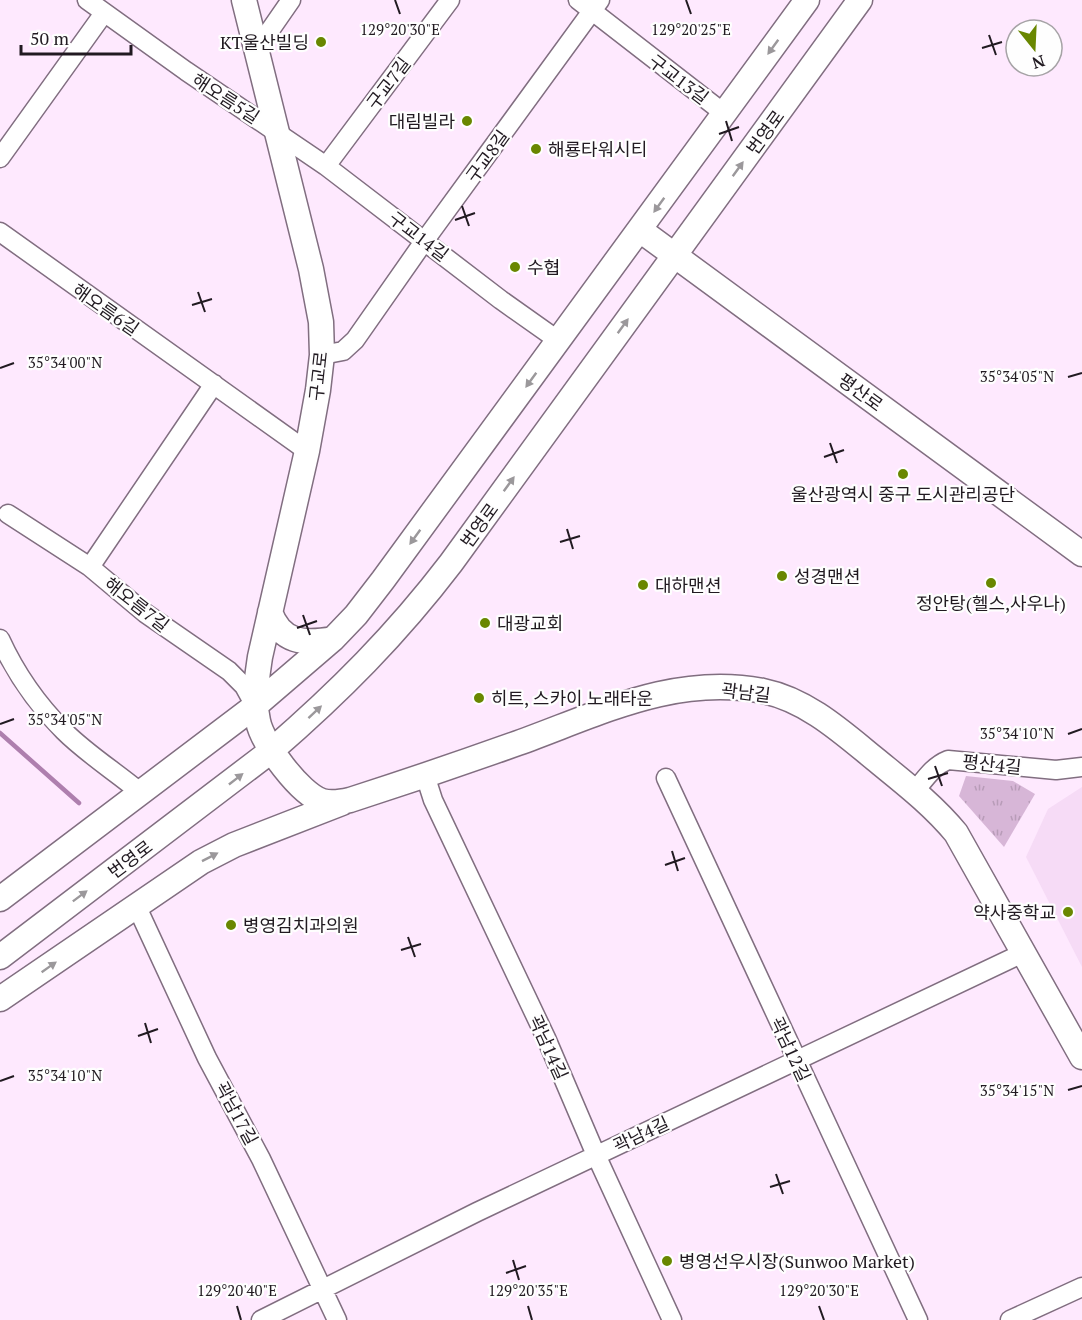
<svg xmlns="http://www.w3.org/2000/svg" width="1082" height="1320" viewBox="0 0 1082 1320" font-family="'PT Serif','Noto Sans KR',serif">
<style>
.built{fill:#f6dbf6}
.grass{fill:url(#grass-tufts)}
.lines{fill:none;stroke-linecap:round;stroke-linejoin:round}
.stream{stroke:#ae7fae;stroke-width:4.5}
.street-casing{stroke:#816e80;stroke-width:21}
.secondary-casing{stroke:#816e80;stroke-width:27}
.street{stroke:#fff;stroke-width:18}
.secondary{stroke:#fff;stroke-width:24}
.oneway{fill:#9b989b}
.ticks{fill:none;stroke:#211a21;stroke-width:2}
.poi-dot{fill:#698700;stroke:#fefefe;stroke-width:2}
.labels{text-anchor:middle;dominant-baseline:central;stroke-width:4.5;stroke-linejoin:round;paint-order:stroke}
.poi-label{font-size:18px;fill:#211a21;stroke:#fefefe;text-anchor:start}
.street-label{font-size:18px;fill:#211a21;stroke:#fefefe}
.ticks-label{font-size:15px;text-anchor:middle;fill:#211a21;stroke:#fefefe;stroke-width:4.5;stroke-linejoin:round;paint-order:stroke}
</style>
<defs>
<pattern id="grass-tufts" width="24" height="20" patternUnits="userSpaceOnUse" patternTransform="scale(1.5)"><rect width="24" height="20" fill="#d7b6d7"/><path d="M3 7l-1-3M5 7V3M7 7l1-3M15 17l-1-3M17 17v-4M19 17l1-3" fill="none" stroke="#b89cb8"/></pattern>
</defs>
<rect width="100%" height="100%" fill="#fee9fe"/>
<path class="built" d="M1082,787v180l-56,-110 22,-48z"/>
<path class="grass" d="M966,776l47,5 22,13 -31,53 -45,-51z"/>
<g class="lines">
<path class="stream" d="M0,733l79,70"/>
<defs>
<path id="street" d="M87,0l99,71 140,95 175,134 58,41
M578,0l147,114
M257,49l34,-49
M0,158l104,-145
M326,166l124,-166
M0,232l307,219
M322,355l21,-4 12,-11 70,-100 175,-240
M8,514l82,53 55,46 84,58 15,15 11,20
M90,567l124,-183
M0,639c16,35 37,65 64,92 23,23 52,41 77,62
M425,775l8,25 113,238 50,117 76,165
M666,778l252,542
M915,791c10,-12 18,-25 33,-31l108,10 26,-3
M136,905l71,153 54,101 76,161
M261,1320l216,-108 546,-259
M1010,1320l72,-33"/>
<path id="secondary" d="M244,0l67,269 10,53 1,33 -4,35 -11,61 -47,206c-3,21 -7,42 -2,64 4,22 42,73 64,80 10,3 19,1 28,-1 56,-18 112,-37 168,-57 81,-29 156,-69 245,-52 44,9 79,41 112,68 28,23 57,45 81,74l126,224
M640,230l442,324
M270,612c11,31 34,32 63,27
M0,899l255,-193 78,-67 23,-24 27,-35 424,-580
M0,957l271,-206c68,-59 125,-116 180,-188l409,-563
M0,999l201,-137 33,-17 108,-42"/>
</defs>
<use href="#street" class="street-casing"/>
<use href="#secondary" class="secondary-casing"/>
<use href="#street" class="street"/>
<use href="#secondary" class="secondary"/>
</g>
<defs><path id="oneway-solid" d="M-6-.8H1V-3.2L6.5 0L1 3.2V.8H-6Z" transform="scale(1.5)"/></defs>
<g class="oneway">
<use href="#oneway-solid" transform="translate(773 47) rotate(126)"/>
<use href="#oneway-solid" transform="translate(738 169) rotate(-54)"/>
<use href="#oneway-solid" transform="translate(659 205) rotate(126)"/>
<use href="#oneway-solid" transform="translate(623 326) rotate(-54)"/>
<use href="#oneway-solid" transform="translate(531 380) rotate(126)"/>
<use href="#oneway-solid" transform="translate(509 484) rotate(-54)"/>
<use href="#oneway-solid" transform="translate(415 537) rotate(126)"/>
<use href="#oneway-solid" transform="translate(315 712) rotate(-43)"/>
<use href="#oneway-solid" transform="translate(236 779) rotate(-38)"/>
<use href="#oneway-solid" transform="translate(210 857) rotate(-27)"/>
<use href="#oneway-solid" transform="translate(80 896) rotate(-37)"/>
<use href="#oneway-solid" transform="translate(49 967) rotate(-35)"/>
</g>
<path class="ticks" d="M395,0l5,14M686,0l5,14M989,35l7,20M982,48l20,-6M726,121l6,20M719,134l20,-7M462,206l7,20M455,220l20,-7M198,292l7,20M192,305l20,-6M0,368l14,-5M1068,377l14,-4M830,443l7,20M824,457l20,-7M567,529l6,20M560,542l20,-6M303,615l7,20M297,628l20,-7M0,724l14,-5M1068,734l14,-5M935,766l7,20M928,779l20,-6M672,851l6,20M665,865l20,-7M408,937l7,20M401,950l20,-6M145,1023l6,20M138,1036l20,-7M0,1081l14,-5M1068,1090l14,-4M776,1174l7,20M770,1187l20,-6M513,1260l6,20M506,1273l20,-7M237,1306l4,14M528,1306l4,14M819,1306l5,14"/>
<g class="poi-dot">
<circle cx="321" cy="42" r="6"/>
<circle cx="467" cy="121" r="6"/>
<circle cx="536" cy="149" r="6"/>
<circle cx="515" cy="267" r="6"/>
<circle cx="903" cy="474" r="6"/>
<circle cx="782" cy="576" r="6"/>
<circle cx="991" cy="583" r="6"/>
<circle cx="643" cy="585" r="6"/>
<circle cx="485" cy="623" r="6"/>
<circle cx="479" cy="698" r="6"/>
<circle cx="1068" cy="912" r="6"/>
<circle cx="231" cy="925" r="6"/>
<circle cx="667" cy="1261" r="6"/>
</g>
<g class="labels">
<g class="poi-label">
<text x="309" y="42" text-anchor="end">KT울산빌딩</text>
<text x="455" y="121" text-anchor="end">대림빌라</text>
<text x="548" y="149">해룡타워시티</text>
<text x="527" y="267">수협</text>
<text x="903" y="494" text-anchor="middle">울산광역시 중구 도시관리공단</text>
<text x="794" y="576">성경맨션</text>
<text x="655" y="585">대하맨션</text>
<text x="991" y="603" text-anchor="middle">정안탕(헬스,사우나)</text>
<text x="497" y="623">대광교회</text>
<text x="491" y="698">히트, 스카이 노래타운</text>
<text x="1056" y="912" text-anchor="end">약사중학교</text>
<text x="243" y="925">병영김치과의원</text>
<text x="679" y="1261">병영선우시장(Sunwoo Market)</text>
</g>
<g class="street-label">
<text transform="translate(679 79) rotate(37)">구교13길</text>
<text transform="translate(388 83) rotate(-53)">구교7길</text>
<text transform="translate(226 98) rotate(33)">해오름5길</text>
<text transform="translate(765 132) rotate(-54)">번영로</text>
<text transform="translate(487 156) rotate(-54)">구교8길</text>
<text transform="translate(419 236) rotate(37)">구교14길</text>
<text transform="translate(106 309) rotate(35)">해오름6길</text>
<text transform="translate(318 376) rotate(-84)">구교로</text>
<text transform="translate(861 392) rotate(36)">평산로</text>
<text transform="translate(479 525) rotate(-54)">번영로</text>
<text transform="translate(137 604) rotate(38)">해오름7길</text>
<text transform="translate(746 692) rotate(7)">곽남길</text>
<text transform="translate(992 764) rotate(6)">평산4길</text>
<text transform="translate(130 859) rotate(-37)">번영로</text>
<text transform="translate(549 1047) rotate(66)">곽남14길</text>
<text transform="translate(791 1049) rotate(65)">곽남12길</text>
<text transform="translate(237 1113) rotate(62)">곽남17길</text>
<text transform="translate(641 1134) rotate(-25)">곽남4길</text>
</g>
</g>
<g class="ticks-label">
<text x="400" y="35">129°20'30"E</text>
<text x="691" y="35">129°20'25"E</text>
<text x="65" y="368">35°34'00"N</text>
<text x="1017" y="382">35°34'05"N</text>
<text x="65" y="725">35°34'05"N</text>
<text x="1017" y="739">35°34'10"N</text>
<text x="65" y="1081">35°34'10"N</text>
<text x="1017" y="1096">35°34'15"N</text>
<text x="237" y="1296">129°20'40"E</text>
<text x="528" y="1296">129°20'35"E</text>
<text x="819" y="1296">129°20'30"E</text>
</g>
<g transform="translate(1034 48) rotate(162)"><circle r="28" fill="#fefefe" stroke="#a6a3a6" stroke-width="1.5"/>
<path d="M0-4.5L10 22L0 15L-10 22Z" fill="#698700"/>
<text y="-9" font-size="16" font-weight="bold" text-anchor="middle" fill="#211a21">N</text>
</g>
<path d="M21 45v9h110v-9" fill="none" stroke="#211a21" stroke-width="3"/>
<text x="30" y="45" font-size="18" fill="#211a21" stroke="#fefefe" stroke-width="4.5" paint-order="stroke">50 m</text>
</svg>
